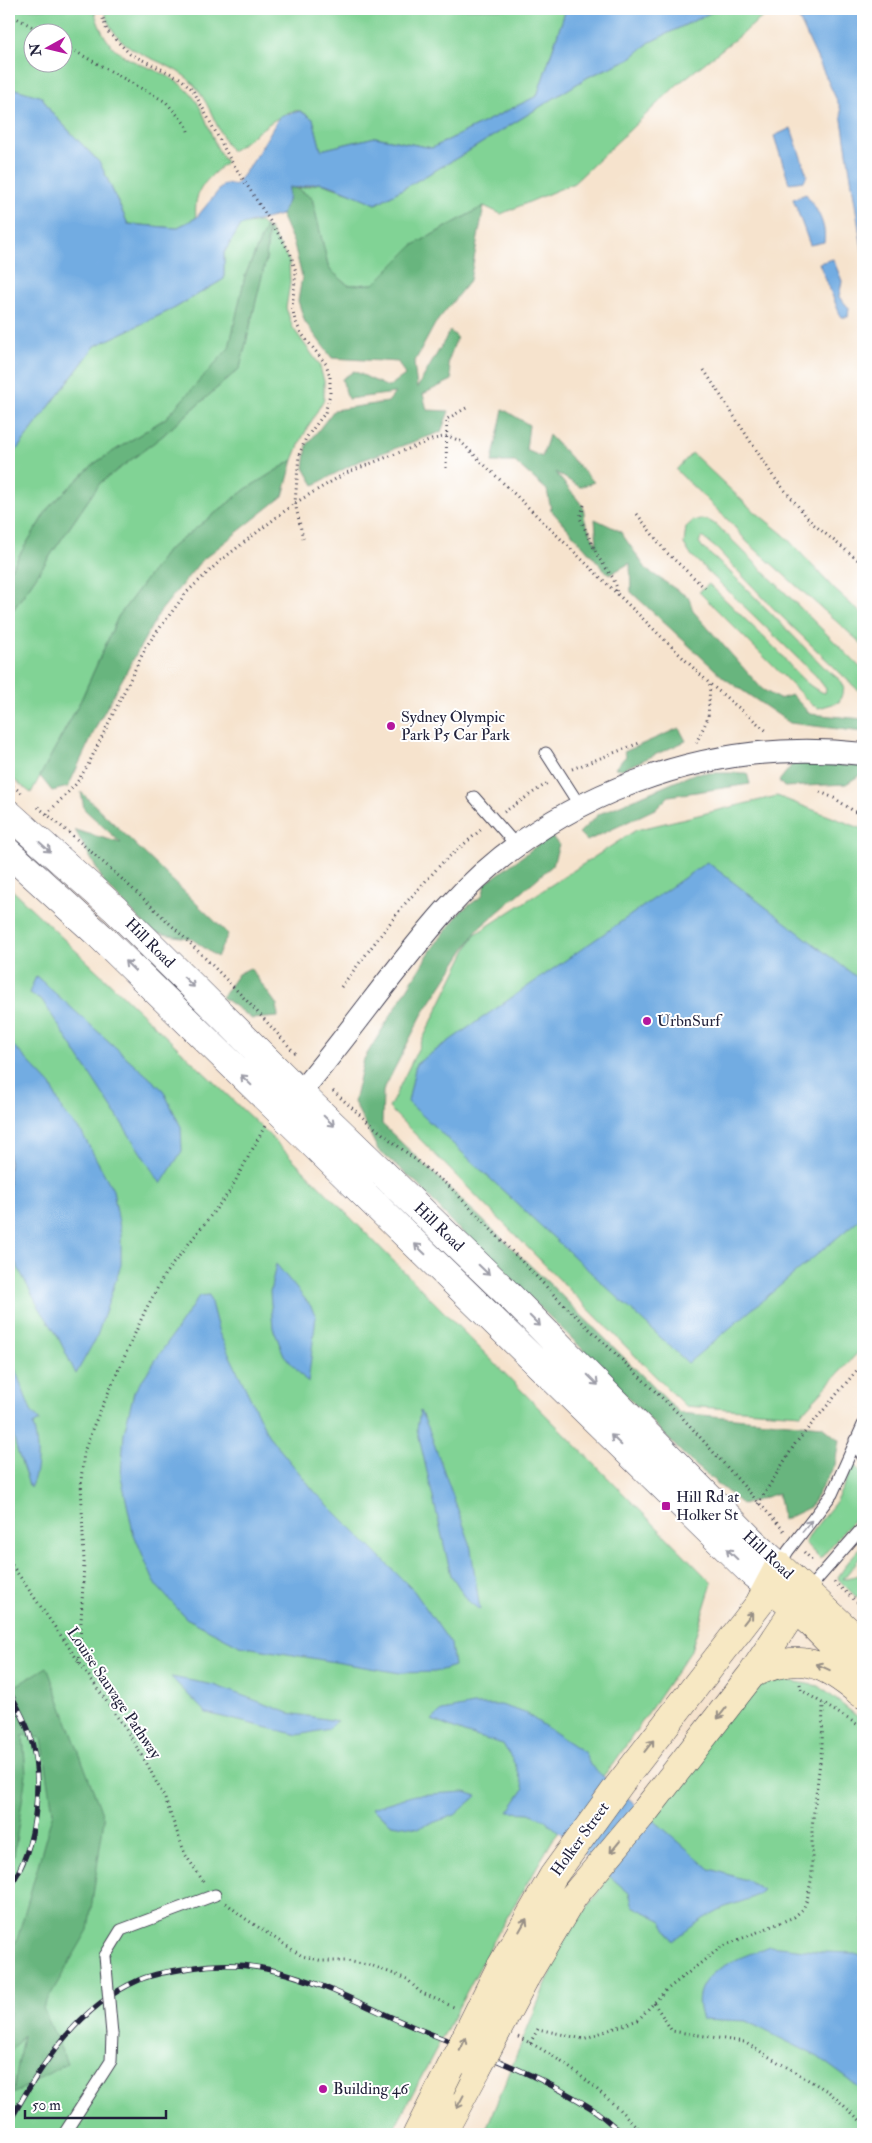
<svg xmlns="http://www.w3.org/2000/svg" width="872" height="2143" viewBox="0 0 872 2143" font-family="'IM FELL Double Pica',serif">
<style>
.green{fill:#81d395;stroke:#527a68;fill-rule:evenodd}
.forest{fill:#68b57e;stroke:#456c5c}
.water{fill:#72ace2;stroke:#4a678e}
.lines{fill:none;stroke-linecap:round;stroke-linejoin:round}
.service-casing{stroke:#423f51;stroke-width:13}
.minor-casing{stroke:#423f51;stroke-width:24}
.tertiary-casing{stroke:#423f51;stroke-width:29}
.secondary-casing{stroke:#423f51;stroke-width:29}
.path{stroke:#423f51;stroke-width:3;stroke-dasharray:1 4;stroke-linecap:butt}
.service{stroke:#fff;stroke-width:11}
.minor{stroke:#fff;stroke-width:22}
.tertiary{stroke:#fff;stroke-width:28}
.secondary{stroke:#f7e8c3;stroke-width:28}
.rail-casing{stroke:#22223b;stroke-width:5.5}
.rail{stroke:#fff;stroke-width:4;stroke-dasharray:11;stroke-linecap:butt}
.service-bridge-casing{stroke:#423f51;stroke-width:13;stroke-linecap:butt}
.secondary-bridge-casing{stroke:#423f51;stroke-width:29;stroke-linecap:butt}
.service-bridge{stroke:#fff;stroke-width:11}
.secondary-bridge{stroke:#f7e8c3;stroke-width:28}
.oneway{stroke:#9c9ca7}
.oneway2{stroke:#978f86}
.poi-dot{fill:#b5179e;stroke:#fff;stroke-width:2}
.labels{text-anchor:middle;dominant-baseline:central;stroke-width:4;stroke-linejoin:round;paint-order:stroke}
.poi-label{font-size:16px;fill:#22223b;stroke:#fff;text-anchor:start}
.street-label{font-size:16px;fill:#22223b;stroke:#fff}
</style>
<rect width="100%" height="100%" fill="#fff"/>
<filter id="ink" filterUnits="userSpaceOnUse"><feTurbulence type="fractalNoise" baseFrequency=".02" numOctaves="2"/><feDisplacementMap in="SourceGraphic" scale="10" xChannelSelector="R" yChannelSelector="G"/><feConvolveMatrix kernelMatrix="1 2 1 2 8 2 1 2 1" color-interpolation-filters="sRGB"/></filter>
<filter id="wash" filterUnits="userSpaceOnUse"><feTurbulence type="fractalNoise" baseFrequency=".0096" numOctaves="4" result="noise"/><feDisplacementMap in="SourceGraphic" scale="20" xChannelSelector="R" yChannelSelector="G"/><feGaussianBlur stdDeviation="1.12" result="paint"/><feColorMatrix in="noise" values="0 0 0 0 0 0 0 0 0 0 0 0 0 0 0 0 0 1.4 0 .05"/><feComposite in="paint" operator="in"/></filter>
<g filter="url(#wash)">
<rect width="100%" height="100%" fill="#f6e3cd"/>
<path class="green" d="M9,9h85c16,66 62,47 97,85 17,19 19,48 35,68 -20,19 -33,27 -30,56l-20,10 -48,-4 -28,-61 -49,-51 -9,-14 -33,-11zM32,32h30v30h-30z
M104,9h462l-29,87 -105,52 -57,-11 -54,13 -8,-31c-4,-2 -9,-7 -13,-8 -17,-4 -53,32 -69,40 -16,-23 -22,-54 -44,-73 -30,-24 -72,-22 -83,-69z
M718,9h55l-95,75 -104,99 -73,31 -17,-8 -72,40 -38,38 -26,1 -19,-16 -17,-70 -14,-10 22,-6 36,12 20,9 88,-50 124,-77 41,-18 21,-17z
M260,222l6,5 -21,49 -15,72 -64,70 -71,45 -46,44 -40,65v-95l4,-5 -1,-16 83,-110 80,-38 49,-29v-26l17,-28z
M269,228l20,33 1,22 -4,25 7,20 26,36 5,17v18l-22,39 -9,22 -47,29 -78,61 -50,67 -37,83 -50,93 -22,-17v-160l91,-133 60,-45 80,-70 26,-109z
M692,453l56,53 36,29 50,54 29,26v30l-116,-103 -15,-18 -56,-54z
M700,519l8,1 10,6 145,144v25l-89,-86 -57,-60 -15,-12 -3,5 4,6 27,24 94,95 16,13 4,9 -5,13 -20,6 -7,-3 -113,-113 10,-8 72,70c9,13 29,36 44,39l1,-4 -10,-13 -126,-122 -6,-10 2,-17 7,-6z
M777,796l86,33v518l-62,67 -116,-8 -296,-298 85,-173 162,-105z
M9,887l254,242 449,454 -21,67 -75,110 -64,81 -53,90 -108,203h-382z
M854,1465l9,9v35l-43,50 -15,-16 8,-13 22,-27z
M863,1545v9l-20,25 20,-5v24l-2,1 -7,-4 -15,-15 -1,-3 13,-19z
M752,1674l67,12 44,35v413h-379l79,-192z"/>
<path class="forest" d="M289,187l9,2 14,9 17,71 19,16 26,-1 38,-38 72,-40 -14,74 -35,44 -21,39 3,25 33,-57 7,6 -9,25 4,18 -29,14 4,16 22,1 -8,21 -84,30 -43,23 -10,-17 3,-23 27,-35 54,-8 7,-9 -47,6 -6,-20 12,-8 34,16 17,-12 -7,-13 -66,-4 -27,-36 -7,-21 4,-24 -8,-33 -13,-29 7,-14z
M266,227l2,3 -2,29 -26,109 -80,70 -60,45 -91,133v-44l40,-65 46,-44 71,-45 63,-70 16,-72z
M503,409l26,16 -3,25 16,7 7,-22 45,47 -14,5 -25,-15 28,34 2,15 12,25 -2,-27 25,12 27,39 42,28 4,13 69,78 17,10 13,-4 18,19 53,5v13l-73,-9 -66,-45 -93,-86 -1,-29 -21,12 -58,-65 -4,-20 -32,-28h-23z
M293,460l-10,36 -82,65 -42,52 -61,110 -30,64 -16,4 -12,-15 41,-76 37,-83 50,-67 78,-61z
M679,728l7,13 -63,28 -8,-1 11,-12 -2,-4z
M794,762l69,4v11l-3,-2 -14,9 -62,3 -5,-6z
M696,773h51l3,11 -81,12 -12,12 -70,33 -8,-8 20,-19z
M81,792l147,142 -11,23 -25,-18 -40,-7 -47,-48 -30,-54 46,13 -37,-34z
M550,836l9,8 -6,21 -75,64 -56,86 -39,76 -1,33 172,164 126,125 142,13 17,14 -4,25 -25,42 -27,13 -5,-27 -35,12 -55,-46 -69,-71 -16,-19 -88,-86 -15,-20 -45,-37 -37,-42 -40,-34 -24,-48 10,-43 67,-109 30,-39 21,-15 4,-13z
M250,968l27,37 1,12 -26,2 -30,-22 16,-23z
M47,1667l57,152 -16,111 -45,78 24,55 -54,31 10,-59 -14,20v-104l8,-11 36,-128 -11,-74 -19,-3 3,39 -12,81 -5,5v-170z"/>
<path class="water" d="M566,9h152l-68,33 -21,17 -41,18 -124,77 -88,50c-12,-5 -45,-20 -56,-21 -12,0 -17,7 -31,4l-1,14 -7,14 -40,10 -17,28v26l-49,29 -80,38 -83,110 1,16 -4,5v-390l33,10 9,15 49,51 28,61 48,4 20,-10 28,-34 11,1 17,-22 28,-47 20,-5 13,8 8,31 54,-13 57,11 105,-52z
M778,9h85v246l-23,-148 -41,-88z
M791,128l16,47 -3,6 -15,2 -15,-47z
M806,194c10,14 21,30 18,48l-14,3 -17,-46z
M833,259l9,22 -3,16 10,11 -1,9h-7l-22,-54z
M707,862l156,120v234l-175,147 -280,-261 8,-38z
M36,976l127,114 18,37 1,24 -21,33 -119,-184 -13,-7z
M9,1041l42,44 11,25 20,23 31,57 8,44v31l-24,71 -21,38 -19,-39 -20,-31 -28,-54z
M276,1264l34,41 6,11 -8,67 -24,-28 -11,-27 -3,-36z
M209,1295l10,38 49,102 47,57 99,99 37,53 3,22 -19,6 -35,1 -160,-27 -54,-28 -31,-34 -22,-52 -12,-56 3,-43 10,-41 65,-96z
M9,1353l22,58 9,10 -7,4c5,20 7,44 -3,63l-14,-41 -7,-31z
M420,1411l8,16 42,116 10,67 -12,-9 -17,-26 -34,-146z
M171,1677l43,8 75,28 48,8 -8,8 -31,6 -92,-22z
M473,1705h28l24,8 60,40 5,12 120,104 39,12 14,9c-12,11 -26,12 -40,18 -19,9 -35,21 -50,33l-11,-20 -29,-15 -4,-13 -85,-74 -15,-6 -21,-1 16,-23 -8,-23 -13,-22 -39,-11 -32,-13 10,-9z
M465,1792l12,4 -22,19 -37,13 -26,-4 -21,-16 44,-13z
M769,1946l54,6 32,1 8,3v134l-45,-33 -72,-36 -44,-2c-18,-46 35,-59 67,-73z"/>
</g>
<g filter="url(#ink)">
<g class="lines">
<defs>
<path id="service" d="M546,753l34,53
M474,797l42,48
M855,1440l8,17
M779,1566l9,-15 44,-57 31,-69
M807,1591l56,-64
M105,1956l16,-26 94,-35
M64,2134l47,-73 1,-27"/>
<path id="minor" d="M289,1105c55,-62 101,-132 156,-194 104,-117 264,-175 418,-157"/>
<path id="tertiary" d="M9,814l106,95 185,184 211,204 242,245 26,24
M9,853l91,83 652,637 17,14"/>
<path id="secondary" d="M781,1597l31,27 51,52
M752,1674c49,-23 70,-12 110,20
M500,1968l53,-92 66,-91 140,-181 20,-38 84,79
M525,1978l48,-81 73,-87 106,-136 55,-83
M417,2134l24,-47
M442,2134l35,-65"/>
</defs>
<use href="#service" class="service-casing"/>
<use href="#minor" class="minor-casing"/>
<use href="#tertiary" class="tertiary-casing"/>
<use href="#secondary" class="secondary-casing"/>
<path class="path" d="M100,9l7,22 23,23 50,24 13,12 37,69 60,93 6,20 -4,35 3,13 6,13 25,31 4,12v18l-5,19 -19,25 -7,17 -4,48 8,35
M9,14l33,18
M62,44l104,58 20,23 3,9
M704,370l69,106 39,47 51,41
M446,468l1,-49 21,-12
M584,505l-4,13 18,39 15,21 4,10 -2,6
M637,514l28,37 40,37
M696,743l12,-25 2,-33
M572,769l70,-27
M9,783l15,12
M820,792l14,6 29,19
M38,807c92,75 178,158 257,246
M504,812l45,-30
M47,814l29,-30 12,-19 59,-120 39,-52 34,-32 75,-58 51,-30 88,-34 14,-3 12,5 250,243 58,48
M341,987l62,-81 40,-44 40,-34
M333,1091l36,32 81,64 109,113 122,116 105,117
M758,1504l37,-60 68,-81
M804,1552l10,10
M9,1561l116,167 22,36 18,35 20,55 20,30
M834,1582l29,25
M79,1663l5,-100 -3,-82 3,-29 9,-25 52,-116 20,-37 65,-83 35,-65
M800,1684l1,6 62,38
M226,1903l17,14 59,39 21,5h24l26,5 34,13 13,13 36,16
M654,2003l18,28 72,11 85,50 34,31
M518,2037c48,22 90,60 126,97
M530,2043l8,-14 45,10 55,-19 27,-29 56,-44 73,-30 9,-8 4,-9 5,-24v-49l10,-81 1,-43"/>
<use href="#service" class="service"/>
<use href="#minor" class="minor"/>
<use href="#tertiary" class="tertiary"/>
<use href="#secondary" class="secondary"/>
<defs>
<path id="rail" d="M9,1691c7,13 15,27 20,41 15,46 9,116 -20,155
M9,2123c31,-57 68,-116 130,-143 16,-7 34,-9 51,-12 29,-5 58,-4 86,3 50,12 93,38 140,57 59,24 121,45 175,80 11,7 22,18 32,26"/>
</defs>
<use href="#rail" class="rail-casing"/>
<use href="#rail" class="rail"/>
<defs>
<path id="service-bridge" d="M105,1956l7,78"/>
<path id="secondary-bridge" d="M477,2069l48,-91
M441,2087l59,-119"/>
</defs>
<use href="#service-bridge" class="service-bridge-casing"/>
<use href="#secondary-bridge" class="secondary-bridge-casing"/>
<use href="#service-bridge" class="service-bridge"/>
<use href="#secondary-bridge" class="secondary-bridge"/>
</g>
<defs><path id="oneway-shaft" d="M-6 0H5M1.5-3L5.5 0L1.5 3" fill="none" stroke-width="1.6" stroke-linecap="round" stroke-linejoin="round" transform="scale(1.25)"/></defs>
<g class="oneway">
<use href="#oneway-shaft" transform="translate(45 847) rotate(42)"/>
<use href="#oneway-shaft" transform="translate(130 966) rotate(-135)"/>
<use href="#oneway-shaft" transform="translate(189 982) rotate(45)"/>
<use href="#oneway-shaft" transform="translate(246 1080) rotate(-136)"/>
<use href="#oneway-shaft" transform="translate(329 1121) rotate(44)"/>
<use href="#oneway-shaft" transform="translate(420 1249) rotate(-136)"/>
<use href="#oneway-shaft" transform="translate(484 1270) rotate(44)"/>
<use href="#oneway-shaft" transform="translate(535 1321) rotate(45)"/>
<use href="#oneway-shaft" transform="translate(593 1380) rotate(45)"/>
<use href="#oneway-shaft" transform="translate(616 1440) rotate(-136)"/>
<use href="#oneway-shaft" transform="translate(807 1526) rotate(-51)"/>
<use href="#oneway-shaft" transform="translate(732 1554) rotate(-136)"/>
</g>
<g class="oneway2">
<use href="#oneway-shaft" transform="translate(748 1618) rotate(-52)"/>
<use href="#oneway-shaft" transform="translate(823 1667) rotate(-155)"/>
<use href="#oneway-shaft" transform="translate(722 1713) rotate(128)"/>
<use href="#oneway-shaft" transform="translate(649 1746) rotate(-52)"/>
<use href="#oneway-shaft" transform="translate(615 1847) rotate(130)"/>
<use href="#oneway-shaft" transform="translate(523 1925) rotate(-60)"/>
<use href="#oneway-shaft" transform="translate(463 2044) rotate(-64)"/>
<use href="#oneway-shaft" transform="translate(460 2102) rotate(118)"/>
</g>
</g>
<g class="poi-dot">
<circle cx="391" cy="726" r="5"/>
<circle cx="647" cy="1021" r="5"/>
<rect x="661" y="1501" width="10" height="10" rx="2.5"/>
<circle cx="323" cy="2089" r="5"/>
</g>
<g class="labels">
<g class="poi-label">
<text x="401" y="717">Sydney Olympic<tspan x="401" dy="18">Park P5 Car Park</tspan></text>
<text x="657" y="1021">UrbnSurf</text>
<text x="676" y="1497">Hill Rd at<tspan x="676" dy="18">Holker St</tspan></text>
<text x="333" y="2089">Building 46</text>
</g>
<g class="street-label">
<text transform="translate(150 943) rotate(45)">Hill Road</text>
<text transform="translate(439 1227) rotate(44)">Hill Road</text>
<text transform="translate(768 1555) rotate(43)">Hill Road</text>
<text transform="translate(114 1693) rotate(56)">Louise Sauvage Pathway</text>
<text transform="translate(580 1839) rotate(-54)">Holker Street</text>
</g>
</g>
<rect width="872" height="2143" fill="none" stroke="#fff" stroke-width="30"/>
<g transform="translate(48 48) rotate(262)"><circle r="24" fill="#ffffff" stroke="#a7a7b1"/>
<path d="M0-4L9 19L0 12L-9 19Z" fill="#b5179e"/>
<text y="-8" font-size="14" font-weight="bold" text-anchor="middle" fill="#22223b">N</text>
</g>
<path d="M25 2110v8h141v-8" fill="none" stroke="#22223b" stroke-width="2.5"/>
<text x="32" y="2110" font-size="15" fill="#22223b" stroke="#ffffff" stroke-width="4" paint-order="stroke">50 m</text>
</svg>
